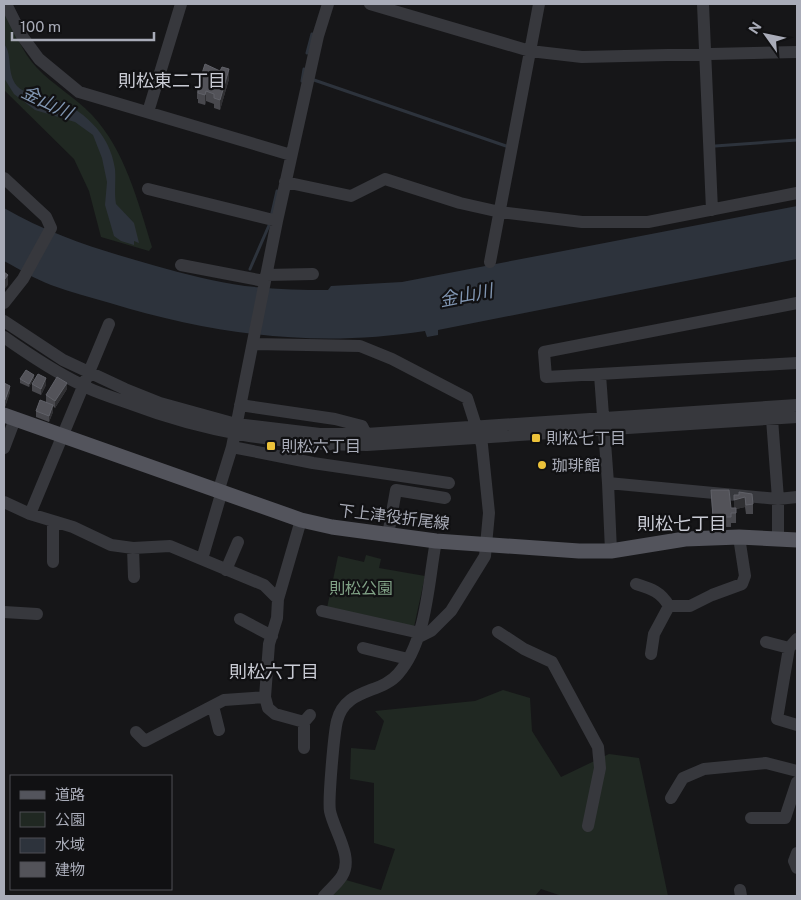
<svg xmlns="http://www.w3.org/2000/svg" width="801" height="900" viewBox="0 0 801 900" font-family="'Public Sans','Noto Sans JP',sans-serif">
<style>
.green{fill:#202822}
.water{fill:#2d333c}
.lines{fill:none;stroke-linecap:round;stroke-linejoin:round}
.stream{stroke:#2d333c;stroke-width:3}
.minor{stroke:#37383d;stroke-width:12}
.major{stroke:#53545c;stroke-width:15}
.wall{fill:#48484d}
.shaded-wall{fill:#303033}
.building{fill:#535359;stroke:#606168}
.poi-dot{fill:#ecc23a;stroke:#111113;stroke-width:2}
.labels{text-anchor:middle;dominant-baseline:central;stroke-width:4.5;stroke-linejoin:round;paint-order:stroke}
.poi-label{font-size:16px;fill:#a9acb8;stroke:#111113;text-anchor:start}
.street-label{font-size:16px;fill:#a9acb8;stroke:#111113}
.park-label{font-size:16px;fill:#80a286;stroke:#111113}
.neighbourhood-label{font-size:18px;fill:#c9cbd4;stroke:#111113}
.water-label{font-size:18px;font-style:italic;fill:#8196b2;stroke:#111113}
</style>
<rect width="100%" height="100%" fill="#161618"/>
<path class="green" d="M4,12c11,19 17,39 33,56 16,17 38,29 55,47 33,35 46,87 60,132l-3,4 -48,-14 -12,-46 -15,-32 -70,-69z
M366,555l15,4 -2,9 46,8 -11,51 -87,-19 11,-52 26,6z
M503,690l27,8 2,33 29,46 48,-23 30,4 29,138h-106l-21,-7 -6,7h-204l15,-16 35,10 14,-41 -21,-6v-60l-24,-4 1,-31 24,2 9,-29 -9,-10 100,-10z"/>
<path class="water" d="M4,44c9,10 2,29 13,42 7,8 22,8 32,11 33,11 61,36 66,72 1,12 -1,23 1,35l18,19 5,20 -5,-2v4l-13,-4 -7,-5 -9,-31 2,-23 -5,-24 -9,-23 -18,-13 -40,-12 -21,-16 -10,-16z
M797,206v53l-359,71v5l-11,2 -2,-6c-109,17 -210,4 -315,-28 -20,-6 -40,-11 -59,-18 -16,-6 -32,-16 -47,-24v-53c48,28 99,43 152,58 29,8 59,16 89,20 28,3 55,4 83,4l3,-4 71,-4z"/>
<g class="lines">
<path class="stream" d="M307,53l5,-19
M314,80l192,66
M302,81l2,-12
M715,146l82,-6
M271,217l6,-26
M250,269l20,-46"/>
<path class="minor" d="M6,4l16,32 17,23 40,33 212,63
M370,4l160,47 52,6 215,-5
M703,4l9,206
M148,112l33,-108
M4,178l42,39 5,11 -28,51 -19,24
M285,182l66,14 34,-17 75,24 40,9 82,10h66l149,-29
M148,189l129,32
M490,262l49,-258
M181,265l83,16
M266,275l47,-1
M797,303l-253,49 2,25 251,-14
M4,321l59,39 62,29 35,14 76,21 84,10h46l431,-29
M4,337c24,17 51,35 78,48 14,8 31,12 46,18 79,30 154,42 239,42l430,-28
M253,344l107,2 32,13 75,39 15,47 7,68 -4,43 -34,55 -20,20 -12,6
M600,375l8,108 3,68
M240,405l95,14 27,7 4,8
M772,419l6,80v40
M232,447l81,16 136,20
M4,448l11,-29
M608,483l170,16 19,-2
M219,489l13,-42 45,-226 41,-185 10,-32
M4,502l26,12 43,13 38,18 22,3 37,-2 94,39 14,14
M30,514l79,-190
M301,520l-23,79 -1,19 -8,26 -4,53 3,11 7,6 29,8 6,-7
M53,521v41
M388,535l8,-45 49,8
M133,548l1,29
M202,559l20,-68
M226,570l12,-28
M636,584c16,5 25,8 33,22
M669,606h21l22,-11 30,-11 3,-8 -6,-39
M322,611l98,22
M4,612l33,2
M240,619l32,17
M498,632l26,17 28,13 46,85 2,21 -12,58
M797,639l-8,9 -12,71 20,6
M766,642l23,6
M363,648l45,11
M651,654l3,-20 15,-28
M213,706l6,24
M136,732l9,9 79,-41 41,-3
M304,748v-26
M671,798l12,-20 21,-9 62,-6 31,8
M751,818h34l12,-36
M797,853l-3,8 3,7
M740,890l1,6
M324,896c5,-6 13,-12 18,-20 12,-19 -8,-45 -12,-65 -2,-10 4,-78 7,-90 8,-33 44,-27 61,-47 29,-33 30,-91 38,-133"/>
<path class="major" d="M4,415l297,105 31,7 104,14 143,10h32l74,-12 54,-2 58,3"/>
</g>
<path class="wall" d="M229,79l-9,31 -6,-2v-4l-8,-3 -1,4 -7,-2v-4h-1v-10z
M34,378l-5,9 -9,-4v-4z
M4,383l6,9 -5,15 -1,-1z
M32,384l14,1 -5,10 -9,-4z
M67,389l-12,19 -2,-2v6l-4,10 -13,-5v-6l10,-9v-7z
M711,490l20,18h3v-13l19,9v10h-7l-1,-7 -9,2v14h-5v4h-18z"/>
<path class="shaded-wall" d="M229,69v10l-9,31v-10z
M206,91v10l-1,4v-10z
M8,275v10l-4,5v-10z
M34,375v3l-5,9v-3z
M46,378v7l-5,10v-6z
M67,383v6l-12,19v-7z
M10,386v6l-5,15v-7z
M53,405v7l-4,10v-6z
M745,497v10l-9,2v14v-14l-2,1v-10z"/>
<path class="building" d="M205,64l15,7 2,-4 7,2 -9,31 -6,-2v-4l-8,-3 -1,4 -7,-2 1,-4h-2z
M4,272l4,3 -4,5z
M26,370l8,5 -5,9 -9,-5z
M38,374l8,4 -5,11 -9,-5z
M57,377l10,6 -12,18 -9,-6z
M4,383l6,3 -5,14h-1z
M40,400l13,5 -4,11 -13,-5z
M711,490h18l2,18h5v5h-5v4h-18z
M739,492l13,2 1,10 -7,1 -1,-8 -11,3v-5h5z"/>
<g class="poi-dot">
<rect x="531" y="433" width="10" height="10" rx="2.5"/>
<rect x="266" y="441" width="10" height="10" rx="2.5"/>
<circle cx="542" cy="465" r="5"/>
</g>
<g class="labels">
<g class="poi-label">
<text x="546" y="438">則松七丁目</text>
<text x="281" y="446">則松六丁目</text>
<text x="552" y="465">珈琲館</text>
</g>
<g class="street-label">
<text transform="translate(394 517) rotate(7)">下上津役折尾線</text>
</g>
<g class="park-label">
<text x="361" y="588">則松公園</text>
</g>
<g class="neighbourhood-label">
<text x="172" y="80">則松東二丁目</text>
<text x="682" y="523">則松七丁目</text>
<text x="274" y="671">則松六丁目</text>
</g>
<g class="water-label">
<text transform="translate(47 102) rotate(26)">金山川</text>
<text transform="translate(466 295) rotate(-11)">金山川</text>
</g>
</g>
<rect width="801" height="900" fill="none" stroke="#a9acb8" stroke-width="10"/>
<rect x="10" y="775" width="162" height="115" fill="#111113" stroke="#4e4f55"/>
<rect x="20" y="791" width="25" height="8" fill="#53545c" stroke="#4e4f55"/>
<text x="55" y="800" font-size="15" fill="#a9acb8">道路</text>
<rect x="20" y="812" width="25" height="15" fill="#202822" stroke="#4e4f55"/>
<text x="55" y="825" font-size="15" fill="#a9acb8">公園</text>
<rect x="20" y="838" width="25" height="15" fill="#2d333c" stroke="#4e4f55"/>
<text x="55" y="850" font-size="15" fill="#a9acb8">水域</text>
<rect x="20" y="862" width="25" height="15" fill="#535359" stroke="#4e4f55"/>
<text x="55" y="875" font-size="15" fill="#a9acb8">建物</text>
<g transform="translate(766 35) rotate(303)" stroke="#111113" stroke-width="4" paint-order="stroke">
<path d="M0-4L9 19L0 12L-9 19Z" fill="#a9acb8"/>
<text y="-8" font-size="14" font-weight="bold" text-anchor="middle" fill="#a9acb8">N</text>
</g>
<path d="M12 32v8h142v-8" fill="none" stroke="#a9acb8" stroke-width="2.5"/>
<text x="20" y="32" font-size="15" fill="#a9acb8" stroke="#111113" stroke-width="4" paint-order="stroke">100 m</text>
</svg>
